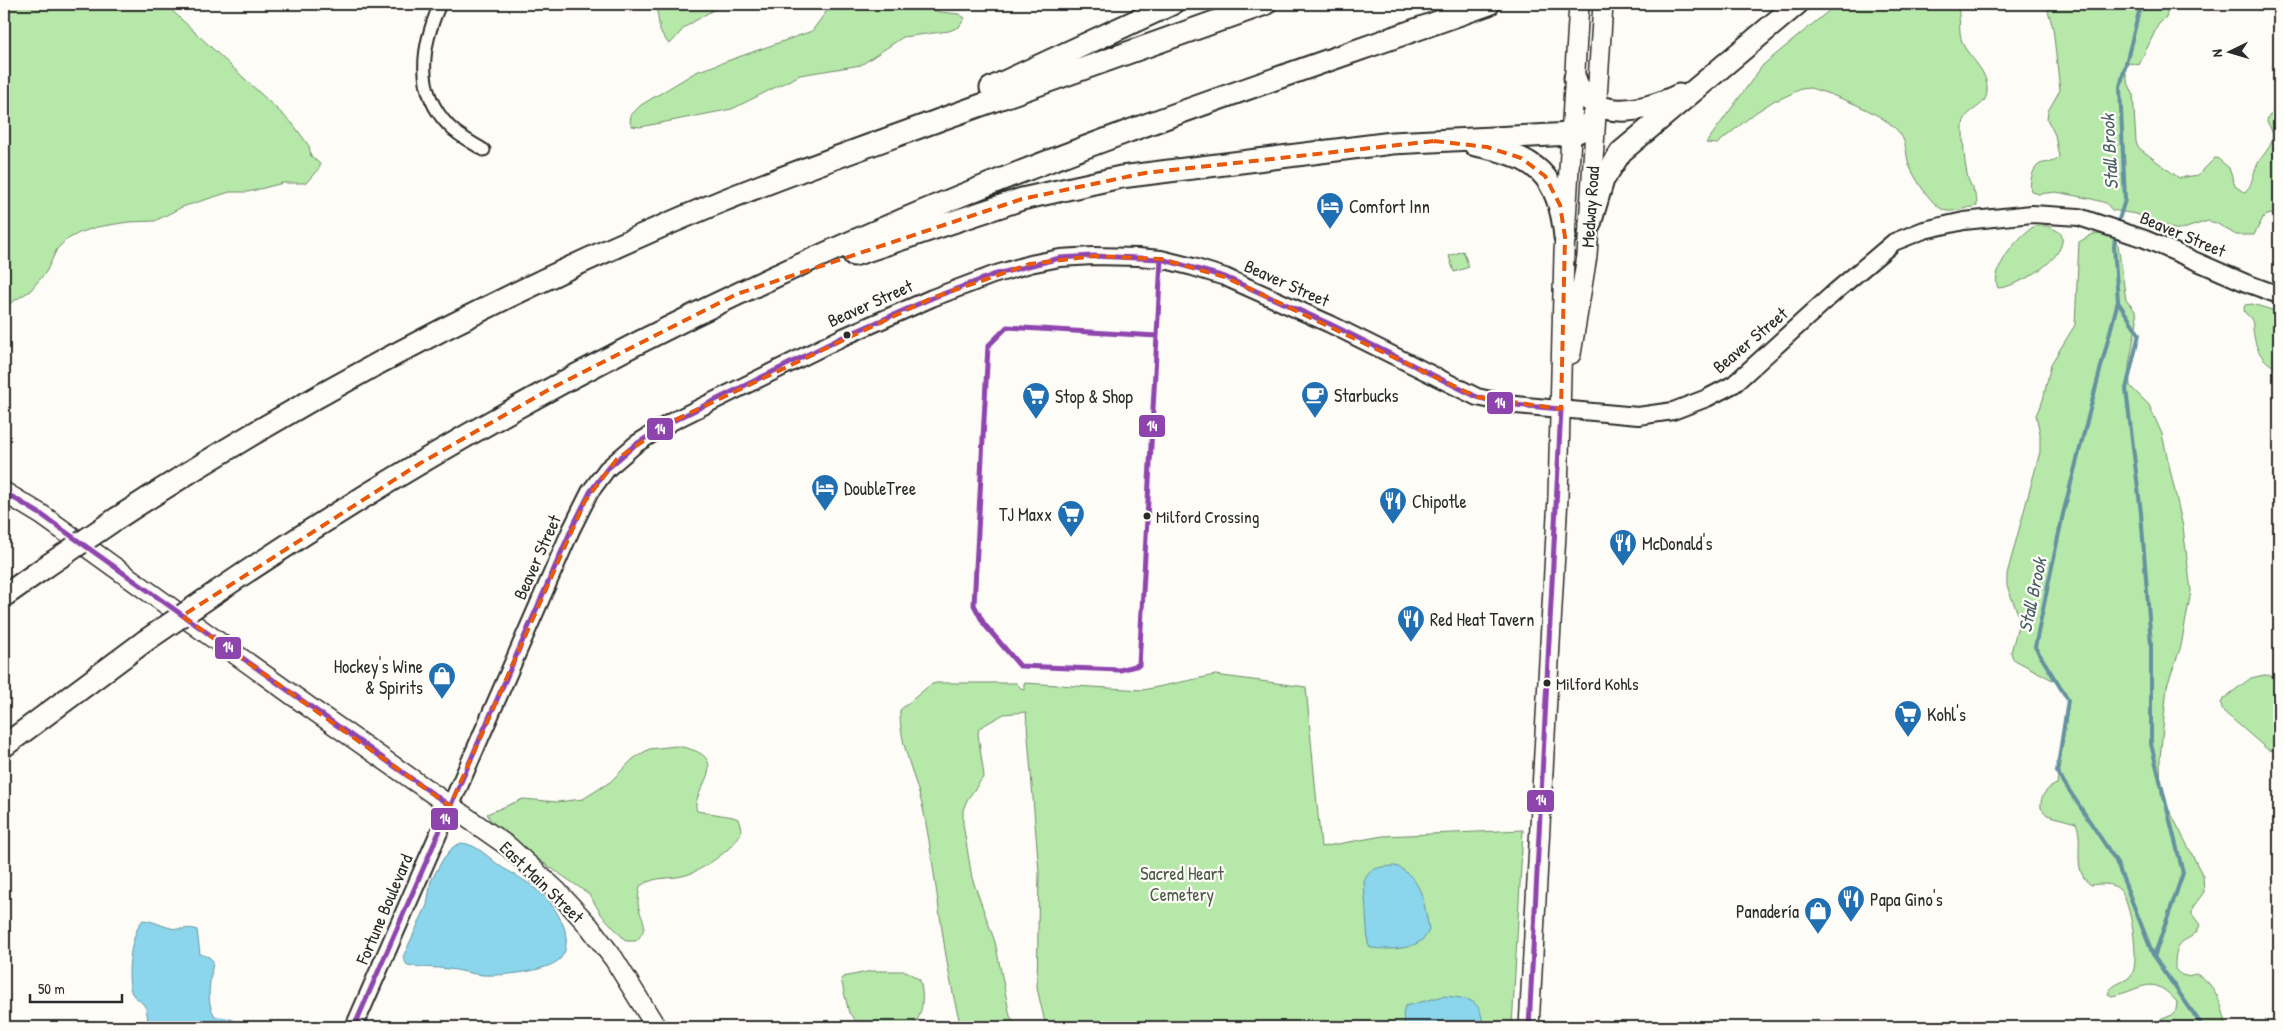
<svg xmlns="http://www.w3.org/2000/svg" width="2283" height="1031" viewBox="0 0 2283 1031" font-family="'Patrick Hand',sans-serif">
<style>
.green{fill:#b6e8a9;stroke:#708a6a}
.water{fill:#8bd6ec;stroke:#65929f}
.lines{fill:none;stroke-linecap:round;stroke-linejoin:round}
.stream{stroke:#65929f;stroke-width:4}
.street-casing{stroke:#2b2b2b;stroke-width:15}
.secondary-casing{stroke:#2b2b2b;stroke-width:20}
.primary-casing{stroke:#2b2b2b;stroke-width:22}
.highway-casing{stroke:#2b2b2b;stroke-width:25}
.street{stroke:#fdfcf7;stroke-width:11}
.secondary{stroke:#fdfcf7;stroke-width:16}
.primary{stroke:#fdfcf7;stroke-width:19}
.highway{stroke:#fdfcf7;stroke-width:21}
.highway-bridge-casing{stroke:#2b2b2b;stroke-width:25;stroke-linecap:butt}
.highway-bridge{stroke:#fdfcf7;stroke-width:21}
.bus-1-casing{stroke:#fdfcf7;stroke-width:9}
.bus-1{stroke:#8e44ad;stroke-width:5}
.marked{fill:none;stroke:#e8590c;stroke-width:4;stroke-dasharray:10 6;stroke-linejoin:round}
.bus-dot{fill:#2b2b2b;stroke:#fdfcf7;stroke-width:2}
.labels{text-anchor:middle;dominant-baseline:central;stroke-width:4.5;stroke-linejoin:round;paint-order:stroke}
.bus-label{font-size:17px;fill:#2b2b2b;stroke:#fdfcf7;text-anchor:start}
.poi-label{font-size:18px;fill:#2b2b2b;stroke:#fdfcf7;text-anchor:start}
.street-label{font-size:18px;fill:#2b2b2b;stroke:#fdfcf7}
.park-label{font-size:18px;fill:#4e5a4a;stroke:#fdfcf7}
.water-label{font-size:19px;font-style:italic;fill:#485e65;stroke:#fdfcf7}
.line-badge{stroke:#fdfcf7;stroke-width:2}
.badge-label{font-size:14px;text-anchor:middle;font-weight:bold;fill:#fff}
</style>
<rect width="100%" height="100%" fill="#fdfcf7"/>
<filter id="ink" filterUnits="userSpaceOnUse"><feTurbulence type="fractalNoise" baseFrequency=".02" numOctaves="2"/><feDisplacementMap in="SourceGraphic" scale="10" xChannelSelector="R" yChannelSelector="G"/><feConvolveMatrix kernelMatrix="1 2 1 2 8 2 1 2 1" color-interpolation-filters="sRGB"/></filter>
<g filter="url(#ink)">
<path class="green" d="M4,4h161l128,120 16,22 2,10 9,8v3l-14,16h-23l-35,9h-18l-48,15 -27,14 -27,1 -31,5 -18,6 -13,7 -9,9 -11,23 -16,19 -26,16z
M656,4h67l-38,23 -14,16h-3l-8,-12z
M835,4h26l24,6 40,-3 15,5 19,2 6,4 -6,9 -10,4 -46,6 -42,28 -61,10 -68,34 -92,18 -8,-1 -2,-4 1,-7 10,-10 55,-33 116,-41 14,-19z
M1837,4h120c4,12 1,26 5,38 7,17 27,28 25,50 -1,18 -25,16 -24,36 0,15 1,32 4,46 2,12 11,20 10,32 -9,1 -21,6 -30,5 -14,-2 -33,-34 -38,-46 -3,-10 -2,-20 -8,-30 -14,-21 -66,-40 -91,-47l-9,1 -23,11h-3l-20,13 -38,31 -11,-1 57,-78z
M2046,4h119l3,4 -2,9 -8,8 -19,40 -9,-2 -5,3 2,14 6,14 3,48 3,6 40,30 19,-3 17,-17h2l12,10 6,18 10,7c7,-7 7,-16 11,-25 6,-17 26,-25 11,-46l1,-5 11,-9v115l-2,-6 -6,-3 -7,2 -10,19h-18l-20,-12 -8,-2 -25,8h-9l-38,-15 -24,-4 -6,-7 -14,-4 -36,-7 -18,2 -7,-3c-2,-7 1,-23 9,-27 7,-3 14,0 19,-7l-4,-22 -8,-16 1,-8 12,-21 -7,-62z
M2035,226h13l13,7c10,24 -43,54 -63,55 -9,-18 22,-54 37,-62z
M2093,234l18,1 7,10 8,55 10,12 1,9 -8,44 1,21 19,19 13,29 21,93 8,64 -10,55 -14,40 -7,73 1,35 42,82 1,16 -11,15 -1,7 8,11c-8,22 -26,5 -25,44 7,8 10,8 21,5 21,10 26,33 31,53h-68l3,-8 8,-3 6,-6 1,-8c-26,-30 -34,-12 -65,-6l-4,-2c4,-13 20,-10 25,-22 6,-15 -2,-70 -13,-82 -8,-8 -20,-6 -29,-5 -21,-15 -6,-42 -15,-62l-29,-8 -6,-7c-1,-12 5,-20 16,-24l11,-76 -3,-16 -5,-8 -47,-25 -2,-7 9,-33 -13,-33v-12l33,-122v-19l-4,-18 7,-15 8,-36 24,-39 4,-83z
M1463,251l6,16 -15,5 -5,-16z
M2252,304l27,8v57c-18,-7 -24,-21 -26,-40 0,-1 0,-7 -1,-8 -2,-7 -11,-6 -7,-16z
M1215,675l91,12 15,160 62,-11 140,-6 -11,197h-466l-9,-39 2,-116 -13,-160 -22,2 -25,14 -1,6 6,42 -17,24 -4,10v14l9,54 23,64 15,74 6,11h-55c-19,-70 -23,-143 -37,-214 -7,-34 -25,-68 -24,-103l30,-25 6,-2h80l8,8v-8l119,7z
M2264,675c9,0 12,3 15,12v64l-11,-1 -45,-39 -2,-7 2,-5 28,-21z
M676,746c65,10 12,45 21,65l36,6 5,2c1,4 3,8 3,11 -1,15 -37,38 -49,43 -19,8 -34,1 -52,13 -1,6 -2,12 -2,17 2,18 14,21 -2,38h-10l-25,-27 -12,-20 -64,-44 -12,-13 -17,-8 -9,-15 36,-15 34,3 26,-3 27,-17 23,-23 16,-10z
M872,971h34l14,9c4,16 4,34 -8,47h-50l-13,-14 -8,-34 2,-2z"/>
<path class="water" d="M461,843c17,1 28,16 42,25 28,16 48,27 61,59 3,9 4,24 -4,32 -13,13 -60,17 -77,16 -12,-1 -23,-5 -34,-6 -14,-2 -28,-1 -42,-4l-4,-8 24,-52 4,-24 12,-22 10,-12z
M1396,866c27,13 28,37 33,64 -8,21 -39,20 -58,18l-3,-4 -4,-62c6,-16 17,-15 32,-16z
M143,920c13,1 25,10 38,9 7,0 9,-2 16,1l3,24 9,3 4,4c-2,18 -9,42 3,56 8,1 21,1 24,10h-91c-2,-8 -1,-20 -8,-25 -4,-4 -8,-5 -10,-11 -5,-17 0,-59 12,-71z
M1444,996c26,3 37,2 39,31h-78l-2,-12 2,-9z"/>
<g class="lines">
<path class="stream" d="M2117,226l8,-26 -5,-113 21,-83
M2116,233l-2,13 4,55 -55,213 -28,133 33,53 -11,72 59,89 38,96 49,70
M2118,302l21,32 -13,55 15,124 10,131v100l32,129 -29,84"/>
<defs>
<path id="street" d="M440,4c-18,41 -26,86 9,122 9,10 24,17 35,24"/>
<path id="secondary" d="M354,1027l217,-497 19,-38 17,-23 29,-25 35,-22 172,-85 89,-39 61,-23 37,-11 30,-6 33,-2 45,1 23,2 32,8 32,10 105,47 147,73 39,8 122,11 35,-5 34,-13 27,-14 102,-93 58,-49 30,-12 40,-9 68,-7 47,3 66,22 101,44 33,12"/>
<path id="primary" d="M1571,354l16,-98 16,-252
M4,492l38,23 274,197 193,135 47,43 33,36 25,33 42,68
M1529,1027l29,-530 6,-244 15,-249"/>
<path id="highway" d="M1575,78c14,47 71,33 104,17
M991,88l181,-84
M1475,145c60,11 84,29 90,92
M1590,224l13,-44 18,-28 176,-148
M854,255l168,-56 99,-22 271,-34 179,-9c15,-3 23,-13 26,-28
M116,519c191,-125 395,-231 606,-318 72,-29 146,-55 220,-82 108,-38 215,-77 323,-115
M218,591c214,-145 443,-269 682,-370 192,-82 392,-147 589,-217
M4,596l37,-26
M4,746l141,-105"/>
</defs>
<use href="#street" class="street-casing"/>
<use href="#secondary" class="secondary-casing"/>
<use href="#primary" class="primary-casing"/>
<use href="#highway" class="highway-casing"/>
<use href="#street" class="street"/>
<use href="#secondary" class="secondary"/>
<use href="#primary" class="primary"/>
<use href="#highway" class="highway"/>
<defs>
<path id="highway-bridge" d="M41,570l75,-51
M145,641l73,-50"/>
</defs>
<use href="#highway-bridge" class="highway-bridge-casing"/>
<use href="#highway-bridge" class="highway-bridge"/>
<defs>
<path id="bus-1" d="M1007,327l150,9 -18,329 -19,5 -100,-4 -36,-42 -10,-19 14,-259z
M1157,336l4,-77
M4,492l38,23 408,291
M354,1027l217,-497 19,-38 17,-23 29,-25 35,-22 172,-85 89,-39 61,-23 67,-17 33,-2 68,3 64,18 105,47 147,73 26,7 58,5 -32,618"/>
</defs>
<use href="#bus-1" class="bus-1-casing"/>
<use href="#bus-1" class="bus-1"/>
</g>
</g>
<path class="marked" d="M1434,141l53,6 34,11 24,18 15,29 5,32 -4,172 -84,-12 -252,-120 -64,-18 -68,-3 -63,8 -98,34 -261,124 -54,37 -32,42 -135,305 -268,-190 237,-152 131,-75 187,-95 285,-95 123,-26z"/>
<defs>
<symbol id="hotel-pin" viewBox="-11 -11 22 30"><path d="M0 17L-7.5 6A9.5 9.5 0 1 1 7.5 6Z" fill="#1f6fb2" stroke="#fdfcf7"/><path d="M-6-4.5h1.5V1H6V5H4.5V3h-9V5H-6ZM-4 0a1.8 1.8 0 1 1 3.6 0ZM.5 0V-2.5h3Q6-2.5 6 0Z" fill="#fff"/></symbol>
<symbol id="cafe-pin" viewBox="-11 -11 22 30"><path d="M0 17L-7.5 6A9.5 9.5 0 1 1 7.5 6Z" fill="#1f6fb2" stroke="#fdfcf7"/><path d="M-5.5-4.5H6V0H3Q3 3.5 0 3.5H-2.5Q-5.5 3.5-5.5 0ZM3-3.2v2h1.7v-2ZM-6 4.5H4V6H-6Z" fill="#fff"/></symbol>
<symbol id="supermarket-pin" viewBox="-11 -11 22 30"><path d="M0 17L-7.5 6A9.5 9.5 0 1 1 7.5 6Z" fill="#1f6fb2" stroke="#fdfcf7"/><path d="M-6-5.5h2.5l.6 2H6L4.5 2H-2.5L-4.4-4H-6ZM-1.5 3.2a1.3 1.3 0 1 0 .1 0ZM3 3.2a1.3 1.3 0 1 0 .1 0Z" fill="#fff"/></symbol>
<symbol id="restaurant-pin" viewBox="-11 -11 22 30"><path d="M0 17L-7.5 6A9.5 9.5 0 1 1 7.5 6Z" fill="#1f6fb2" stroke="#fdfcf7"/><path d="M-5-6h1v4h1v-4h1v4h1v-4h1v5L-1.5 .5V6h-2V.5L-5-1ZM5-6V6H3V1.5H1.5Q1.5-4 5-6Z" fill="#fff"/></symbol>
<symbol id="shop-pin" viewBox="-11 -11 22 30"><path d="M0 17L-7.5 6A9.5 9.5 0 1 1 7.5 6Z" fill="#1f6fb2" stroke="#fdfcf7"/><path d="M-5-2.5h2.3a2.7 3.5 0 0 1 5.4 0H5L5.5 6h-11ZM-1.5-2.5h3a1.5 2.3 0 0 0-3 0Z" fill="#fff"/></symbol>
</defs>
<g fill-rule="evenodd">
<use href="#hotel-pin" x="1314" y="190" width="32" height="43"/>
<use href="#cafe-pin" x="1299" y="379" width="32" height="43"/>
<use href="#supermarket-pin" x="1020" y="380" width="32" height="43"/>
<use href="#hotel-pin" x="809" y="472" width="32" height="43"/>
<use href="#restaurant-pin" x="1377" y="485" width="32" height="43"/>
<use href="#supermarket-pin" x="1055" y="498" width="32" height="43"/>
<use href="#restaurant-pin" x="1607" y="527" width="32" height="43"/>
<use href="#restaurant-pin" x="1395" y="603" width="32" height="43"/>
<use href="#shop-pin" x="426" y="660" width="32" height="43"/>
<use href="#supermarket-pin" x="1892" y="698" width="32" height="43"/>
<use href="#restaurant-pin" x="1835" y="883" width="32" height="43"/>
<use href="#shop-pin" x="1802" y="895" width="32" height="43"/>
</g>
<g class="bus-dot">
<circle cx="847" cy="335" r="4.5"/>
<circle cx="1147" cy="516" r="4.5"/>
<circle cx="1547" cy="683" r="4.5"/>
</g>
<g class="labels">
<g class="bus-label">
<text x="1156" y="516">Milford Crossing</text>
<text x="1556" y="683">Milford Kohls</text>
</g>
<g class="poi-label">
<text x="1349" y="206">Comfort Inn</text>
<text x="1334" y="395">Starbucks</text>
<text x="1055" y="396">Stop &amp; Shop</text>
<text x="844" y="488">DoubleTree</text>
<text x="1412" y="501">Chipotle</text>
<text x="1052" y="514" text-anchor="end">TJ Maxx</text>
<text x="1642" y="543">McDonald's</text>
<text x="1430" y="619">Red Heat Tavern</text>
<text x="423" y="666" text-anchor="end">Hockey's Wine<tspan x="423" dy="21">&amp; Spirits</tspan></text>
<text x="1927" y="714">Kohl's</text>
<text x="1870" y="899">Papa Gino's</text>
<text x="1799" y="911" text-anchor="end">Panadería</text>
</g>
<g class="street-label">
<text transform="translate(1590 207) rotate(-86)">Medway Road</text>
<text transform="translate(2183 234) rotate(23)">Beaver Street</text>
<text transform="translate(1287 283) rotate(24)">Beaver Street</text>
<text transform="translate(870 303) rotate(-24)">Beaver Street</text>
<text transform="translate(1750 340) rotate(-40)">Beaver Street</text>
<text transform="translate(537 557) rotate(-66)">Beaver Street</text>
<text transform="translate(542 882) rotate(44)">East Main Street</text>
<text transform="translate(384 909) rotate(-67)">Fortune Boulevard</text>
</g>
<g class="park-label">
<text x="1182" y="873">Sacred Heart<tspan x="1182" dy="21">Cemetery</tspan></text>
</g>
<g class="water-label">
<text transform="translate(2109 152) rotate(-93)">Stall Brook</text>
<text transform="translate(2032 595) rotate(-78)">Stall Brook</text>
</g>
</g>
<g class="line-badge">
<rect x="1486" y="391" width="28" height="24" rx="5" fill="#8e44ad"/>
<rect x="1138" y="414" width="28" height="24" rx="5" fill="#8e44ad"/>
<rect x="646" y="417" width="28" height="24" rx="5" fill="#8e44ad"/>
<rect x="214" y="636" width="28" height="24" rx="5" fill="#8e44ad"/>
<rect x="1526" y="789" width="29" height="24" rx="5" fill="#8e44ad"/>
<rect x="430" y="807" width="29" height="24" rx="5" fill="#8e44ad"/>
</g>
<g class="badge-label">
<text x="1500" y="408">14</text>
<text x="1152" y="431">14</text>
<text x="660" y="434">14</text>
<text x="228" y="652">14</text>
<text x="1541" y="805">14</text>
<text x="445" y="824">14</text>
</g>
<rect width="2283" height="1031" fill="none" stroke="#fdfcf7" stroke-width="20"/>
<rect x="10" y="10" width="2263" height="1011" fill="none" stroke="#2b2b2b" stroke-width="2" filter="url(#ink)"/>
<g transform="translate(2230 52) rotate(265)" stroke="#fdfcf7" stroke-width="4" paint-order="stroke">
<path d="M0-4L9 19L0 12L-9 19Z" fill="#2b2b2b"/>
<text y="-8" font-size="14" font-weight="bold" text-anchor="middle" fill="#2b2b2b">N</text>
</g>
<path d="M30 994v8h92v-8" fill="none" stroke="#2b2b2b" stroke-width="2.5"/>
<text x="38" y="994" font-size="15" fill="#2b2b2b" stroke="#fdfcf7" stroke-width="4" paint-order="stroke">50 m</text>
</svg>
